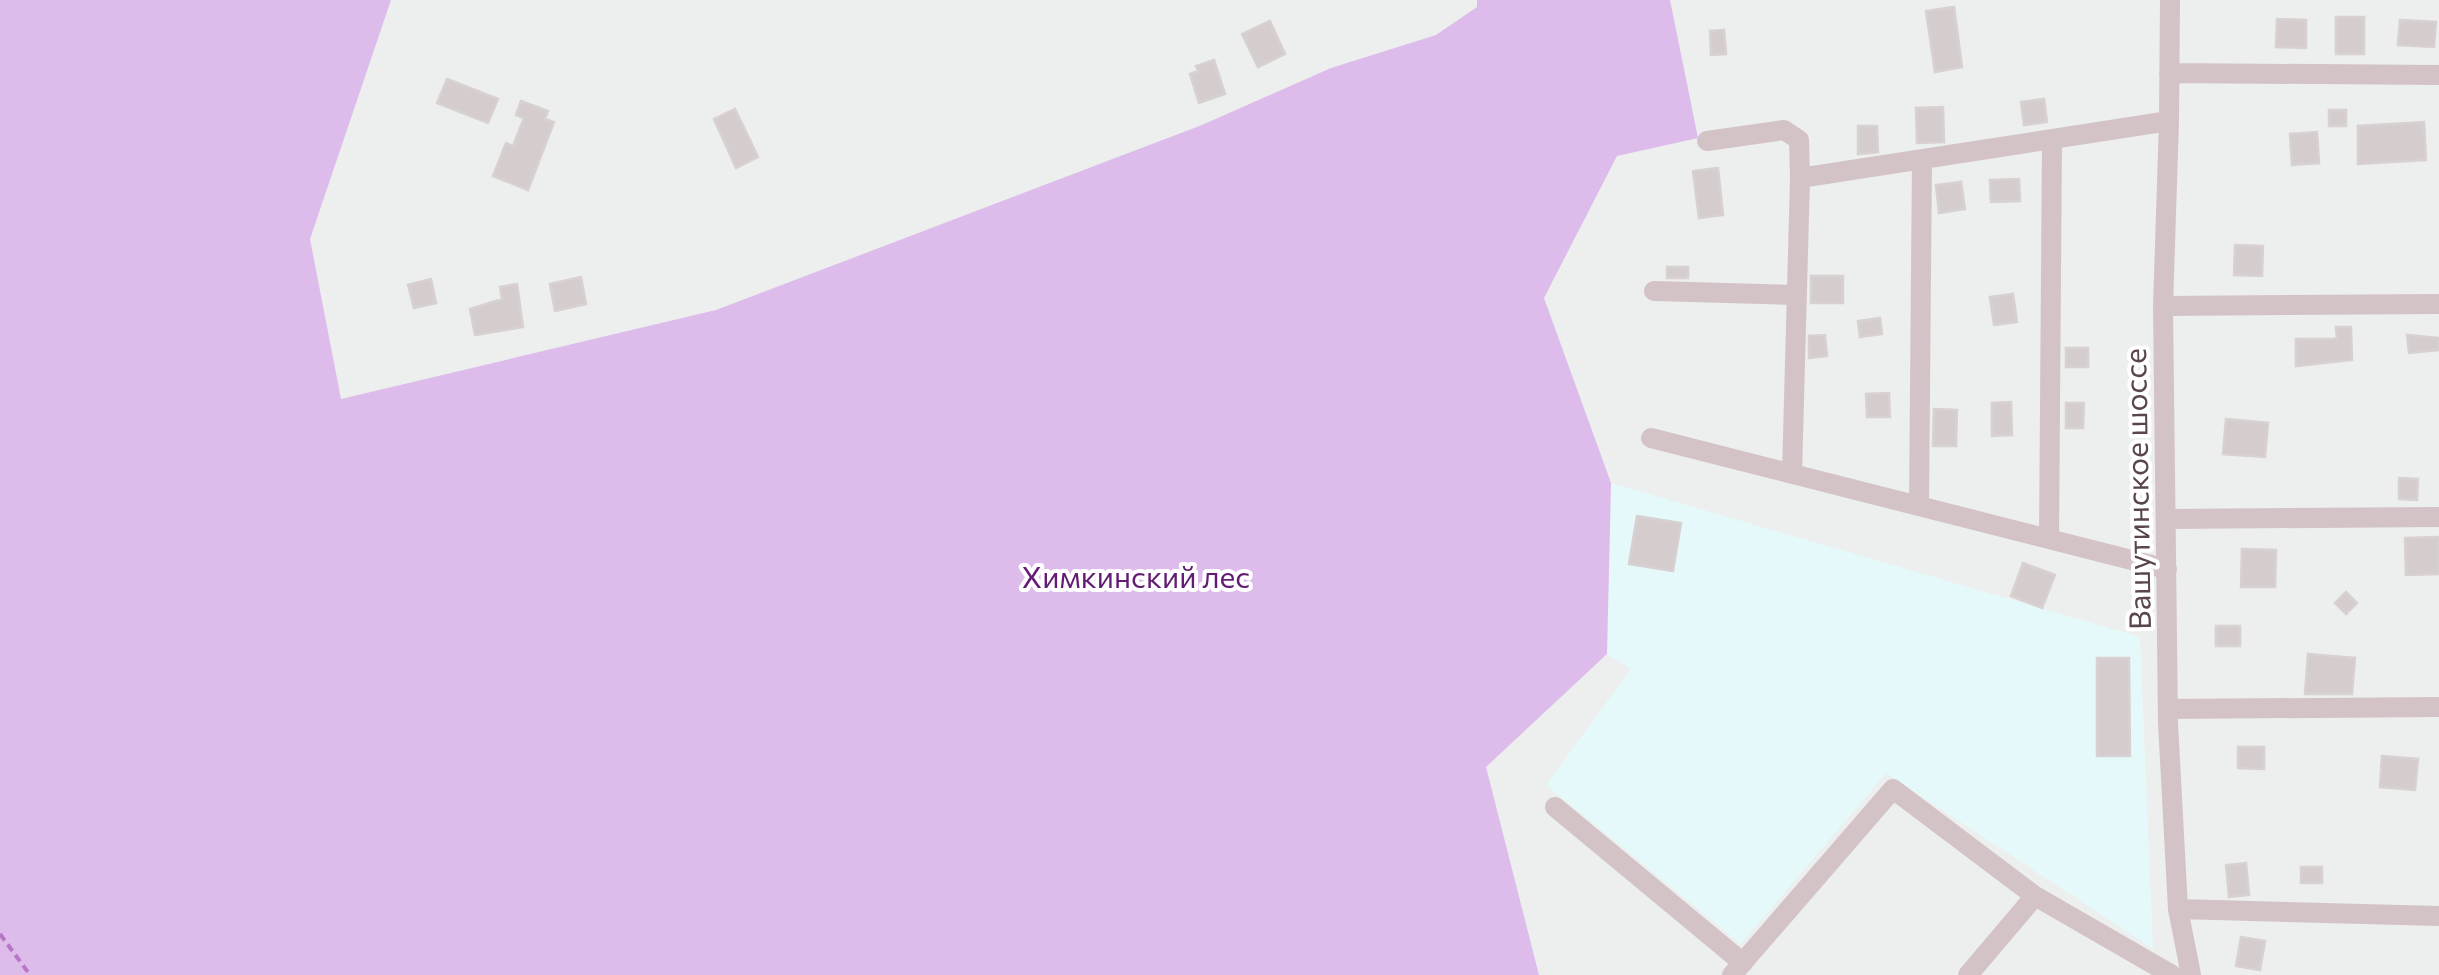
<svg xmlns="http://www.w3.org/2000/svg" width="2439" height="975" viewBox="0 0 2439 975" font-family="Commissioner,sans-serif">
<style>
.commercial{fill:#e5f9fa}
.green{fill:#ddbceb}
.building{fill:#d4cccd;stroke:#d8d1d1;stroke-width:2.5}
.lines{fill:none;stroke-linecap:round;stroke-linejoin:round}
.path{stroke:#b877c6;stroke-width:4;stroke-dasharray:8 5;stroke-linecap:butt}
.minor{stroke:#d3c3c7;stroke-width:20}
.labels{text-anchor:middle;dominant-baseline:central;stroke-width:8;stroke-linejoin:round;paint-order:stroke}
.street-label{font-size:30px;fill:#58464a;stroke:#fff}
.park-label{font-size:30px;fill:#631c74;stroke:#fff}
</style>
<rect width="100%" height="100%" fill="#ecefed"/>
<path class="commercial" d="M1611,483l529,154 13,312 -267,-176 -145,171 -195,-159 85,-116 -24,-15z"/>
<path class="green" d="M0,0h391l-81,239 31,160 375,-89 486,-185 129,-57 105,-33 41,-28v-7h193l28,138 -81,18 -73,142 67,185 -4,171 -121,113 53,208h-1539z"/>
<path class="building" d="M1954,7l8,60 -27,5 -9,-61z
M2336,17h28v37h-28z
M2277,19l29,1v28l-30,-1z
M2400,20l36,2 -2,25 -36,-2z
M1270,21l15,33 -27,13 -16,-33z
M1724,30l2,24 -15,1 -1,-24z
M1214,60l11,34 -26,9 -9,-29 8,-3 -2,-5z
M447,79l51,20 -10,24 -51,-20z
M2044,99l3,23 -23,3 -3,-23z
M521,101l27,10 -3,8 9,3 -26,68 -35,-14 13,-33 7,3 11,-28 -8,-3z
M1943,107l1,35 -27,1 -1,-35z
M735,109l23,48 -22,11 -22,-49z
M2329,110h17v16h-17z
M2424,122l2,38 -68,4v-38z
M1858,126h19l1,26 -20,2z
M2317,132l2,31 -27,2 -2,-31z
M1718,168l5,47 -24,3 -6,-47z
M2019,179l1,22 -29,1 -1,-22z
M1961,182l4,27 -26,4 -3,-28z
M2235,245l28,1 -1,30 -28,-1z
M1667,267h21v11h-21z
M1811,276h32v27h-32z
M581,277l5,27 -31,7 -5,-27z
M431,279l5,24 -22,5 -6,-23z
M517,284l6,43 -48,8 -5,-26 32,-10 -2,-12z
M2013,294l4,28 -23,3 -4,-28z
M1880,318l2,16 -22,3 -2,-16z
M2336,327h15l1,33 -56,6v-27h41z
M1825,335l2,21 -18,2v-22z
M2407,335l32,3v12l-30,3z
M2066,348h22v19h-22z
M1889,393l1,24h-23l-1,-23z
M2011,402l1,33 -20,1v-33z
M2066,403h18l-1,25h-17z
M1934,409l23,1 -1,36h-23z
M2226,419l42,4 -3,34 -42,-3z
M2399,478l19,1 -1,21 -18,-1z
M1637,516l44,7 -8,48 -44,-7z
M2439,537v37l-33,1 -1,-37z
M2242,549l34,1 -1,37h-34z
M2023,563l32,12 -13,33 -31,-12z
M2346,592l11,11 -11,11 -11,-11z
M2216,626h24v20h-24z
M2308,654l47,4 -3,36h-47z
M2097,658h32l1,98h-33z
M2238,747h26v22l-26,-1z
M2382,756l36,3 -3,31 -35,-3z
M2246,863l3,32 -20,2 -3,-32z
M2301,867h21v16h-21z
M2241,937l24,4 -5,29 -24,-4z"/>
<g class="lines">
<path class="path" d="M0,934l30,41"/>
<path class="minor" d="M2170,0l-1,121 -6,185 5,417 10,186 13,66
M2169,73l270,2
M1707,141l77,-11 15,10 1,38
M1654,291l143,4
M2163,306l276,-2
M1651,438l516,131
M1792,474l8,-296 369,-57
M1919,506l3,-347
M2167,519l272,-2
M2049,539l3,-400
M2168,709l271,-2
M1555,807l188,156
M2178,909l261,7
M1732,975l161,-186 142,107 137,79
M1968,975l67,-79"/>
</g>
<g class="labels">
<g class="street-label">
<text transform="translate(2136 489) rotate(-91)">Вашутинское шоссе</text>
</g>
<g class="park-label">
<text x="1136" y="575">Химкинский лес</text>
</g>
</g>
</svg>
